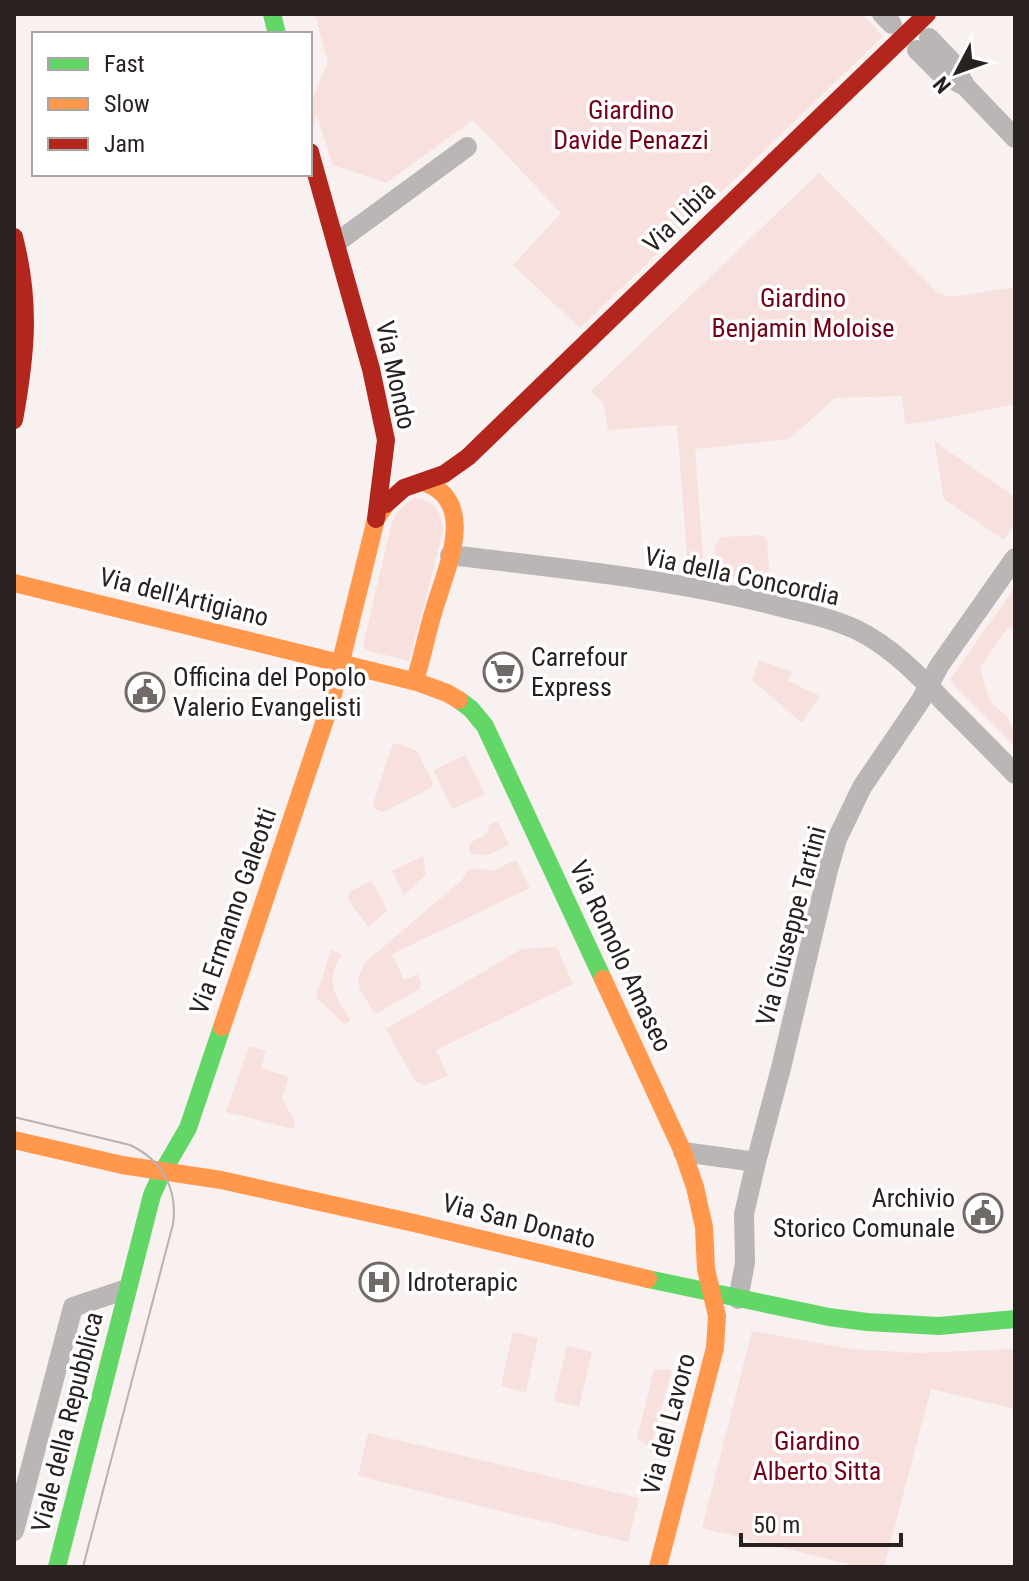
<svg xmlns="http://www.w3.org/2000/svg" width="1029" height="1581" viewBox="0 0 1029 1581" font-family="'Roboto Condensed',sans-serif">
<style>
.green{fill:#f7e0de}
.lines{fill:none;stroke-linecap:round;stroke-linejoin:round}
.street{stroke:#bab6b6;stroke-width:20}
.fast{stroke:#63d668;stroke-width:18}
.slow{stroke:#ff974d;stroke-width:18}
.jam{stroke:#b3261e;stroke-width:18}
.tram{stroke:#b7b2b1;stroke-width:2}
.jam-bridge{stroke:#b3261e;stroke-width:18}
.labels{text-anchor:middle;dominant-baseline:central;stroke-width:7;stroke-linejoin:round;paint-order:stroke}
.park-label{font-size:26px;fill:#720016;stroke:#fff}
.street-label{font-size:26px;fill:#292221;stroke:#fff}
.poi-label{font-size:26px;fill:#292221;stroke:#fff;text-anchor:start}
</style>
<rect width="100%" height="100%" fill="#f9f0f0"/>
<path class="green" d="M315,14h547l21,22 -303,292 -67,-63 48,-52 -88,-93 -87,63 -53,-18 -17,-52 -6,35v-43l18,-43z
M819,173l119,120 14,4 63,-10v117l-84,17 -26,3 -3,-28 -67,2 -46,41 -94,10 9,121 -16,-2 -11,-143 -69,5 -4,-25 -13,-14z
M934,441l81,56v26l-11,17 -60,-41z
M418,498c20,4 23,17 25,34l-34,129 -43,-11 -3,-4 29,-124c4,-10 15,-22 26,-24z
M762,535l5,5 3,44 -53,-11 -2,-28 7,-8z
M1015,587v40l-7,1 -28,39 9,33 18,17 8,15v14l-64,-64v-4z
M759,660l33,12 -4,9 32,15 -18,27 -50,-43z
M395,743l22,8 16,32 -2,5 -48,24 -8,-3 -2,-4 19,-60z
M465,755l20,39 -33,15 -18,-37 2,-3z
M498,821l11,24 -21,10 -18,-1v-10c6,-7 20,-7 19,-19z
M423,856l3,19 -22,20 -12,-24z
M516,860l14,28 -138,66 12,26 14,-6 3,11 -2,4 -42,24 -3,-1c-13,-21 -24,-30 -6,-52l94,-80 7,-11 26,1z
M371,881l16,28 -1,3 -18,15 -20,-28 3,-8z
M557,947l16,37 -137,66 12,26 -24,9 -9,-4 -29,-52 134,-79 10,-2z
M331,950l11,5c-19,27 -6,42 9,66l-7,3 -28,-27z
M249,1046l17,5 -5,17 28,9 -7,22 13,22 -2,8 -67,-17z
M752,1331l100,18 65,4 98,-4v60l-84,-20 -47,178h-24l-158,-39z
M513,1332l25,6 -12,54 -25,-6z
M567,1346l25,6 -13,55 -25,-6z
M654,1369l18,1 -21,77 -14,-8z
M368,1433l271,65 -11,44 -270,-66z"/>
<g class="lines">
<path class="street" d="M882,14l10,10
M929,38l22,23 15,26 49,51
M917,50l22,22 24,13
M336,243l131,-96
M450,555c107,13 215,23 320,49 29,8 60,13 87,26 35,17 63,47 89,74 23,23 46,46 69,70
M683,1152l73,10 25,-94 47,-198 9,-31 25,-52 59,-87 18,-34 76,-108
M738,1299l7,-36 -1,-49 12,-52
M14,1531l59,-224 54,-18"/>
<path class="fast" d="M272,14l5,20
M459,700l12,9 14,17 118,253
M648,1279l181,38 38,5 72,4 76,-7
M57,1567l95,-372 11,-24 25,-43 34,-101"/>
<path class="slow" d="M14,583l403,99 30,11 12,7
M417,682l-1,-5c7,-22 11,-45 18,-67 11,-39 46,-109 -11,-128
M603,979l80,173 12,35 9,40 2,42 11,47 -2,32 -57,219
M222,1027l109,-325 45,-183 10,-15
M14,1140l108,25 99,15 193,43 234,56"/>
<path class="jam" d="M310,152l61,217 15,71 -10,79
M14,237c17,66 12,117 0,183
M386,504l18,-16 40,-14 24,-17 122,-118"/>
<path class="tram" d="M14,1117l116,28c32,15 48,44 43,79l-90,343"/>
<path class="jam-bridge" d="M590,339l337,-325"/>
</g>
<defs>
<symbol id="supermarket-ring" viewBox="-11 -11 22 22"><circle r="9.5" fill="#fff" stroke="#726a69" stroke-width="1.5"/><path d="M-6-5.5h2.5l.6 2H6L4.5 2H-2.5L-4.4-4H-6ZM-1.5 3.2a1.3 1.3 0 1 0 .1 0ZM3 3.2a1.3 1.3 0 1 0 .1 0Z" fill="#726a69"/></symbol>
<symbol id="civic-ring" viewBox="-11 -11 22 22"><circle r="9.5" fill="#fff" stroke="#726a69" stroke-width="1.5"/><path d="M-.6-6.5H3V-4.5H.6V-3L4-1V1h2V6H-6V1h2V-1L-.6-3ZM-1.2 2.5V6h2.4V2.5Z" fill="#726a69"/></symbol>
<symbol id="hospital-ring" viewBox="-11 -11 22 22"><circle r="9.5" fill="#fff" stroke="#726a69" stroke-width="1.5"/><path d="M-5-5h3v3.5h4V-5h3V5h-3V1.5h-4V5h-3Z" fill="#726a69"/></symbol>
</defs>
<g fill-rule="evenodd">
<use href="#supermarket-ring" x="481" y="650" width="44" height="44"/>
<use href="#civic-ring" x="123" y="670" width="44" height="44"/>
<use href="#civic-ring" x="961" y="1191" width="44" height="44"/>
<use href="#hospital-ring" x="357" y="1260" width="44" height="44"/>
</g>
<g class="labels">
<g class="park-label">
<text x="631" y="110">Giardino<tspan x="631" dy="30">Davide Penazzi</tspan></text>
<text x="803" y="298">Giardino<tspan x="803" dy="30">Benjamin Moloise</tspan></text>
<text x="817" y="1441">Giardino<tspan x="817" dy="30">Alberto Sitta</tspan></text>
</g>
<g class="street-label">
<text transform="translate(679 217) rotate(-44)">Via Libia</text>
<text transform="translate(396 375) rotate(78)">Via Mondo</text>
<text transform="translate(742 576) rotate(12)">Via della Concordia</text>
<text transform="translate(184 597) rotate(14)">Via dell'Artigiano</text>
<text transform="translate(233 911) rotate(-71)">Via Ermanno Galeotti</text>
<text transform="translate(791 926) rotate(-75)">Via Giuseppe Tartini</text>
<text transform="translate(621 956) rotate(65)">Via Romolo Amaseo</text>
<text transform="translate(519 1221) rotate(14)">Via San Donato</text>
<text transform="translate(67 1422) rotate(-76)">Viale della Repubblica</text>
<text transform="translate(668 1424) rotate(-75)">Via del Lavoro</text>
</g>
<g class="poi-label">
<text x="531" y="657">Carrefour<tspan x="531" dy="30">Express</tspan></text>
<text x="173" y="677">Officina del Popolo<tspan x="173" dy="30">Valerio Evangelisti</tspan></text>
<text x="955" y="1198" text-anchor="end">Archivio<tspan x="955" dy="30">Storico Comunale</tspan></text>
<text x="407" y="1282">Idroterapic</text>
</g>
</g>
<rect width="1029" height="1581" fill="none" stroke="#292221" stroke-width="32"/>
<rect x="32" y="32" width="280" height="144" fill="#ffffff" stroke="#a9a7a6" stroke-width="2"/>
<rect x="48" y="58" width="40" height="12" fill="#63d668" stroke="#a9a7a6" stroke-width="2"/>
<text x="104" y="72" font-size="24" fill="#292221">Fast</text>
<rect x="48" y="98" width="40" height="12" fill="#ff974d" stroke="#a9a7a6" stroke-width="2"/>
<text x="104" y="112" font-size="24" fill="#292221">Slow</text>
<rect x="48" y="138" width="40" height="12" fill="#b3261e" stroke="#a9a7a6" stroke-width="2"/>
<text x="104" y="152" font-size="24" fill="#292221">Jam</text>
<g transform="translate(957 72) rotate(229)" stroke="#ffffff" stroke-width="6" paint-order="stroke">
<path d="M0-6L14 30L0 20L-14 30Z" fill="#292221"/>
<text y="-12" font-size="22" font-weight="bold" text-anchor="middle" fill="#292221">N</text>
</g>
<path d="M741 1533v12h160v-12" fill="none" stroke="#292221" stroke-width="4"/>
<text x="753" y="1533" font-size="24" fill="#292221" stroke="#ffffff" stroke-width="6" paint-order="stroke">50 m</text>
</svg>
